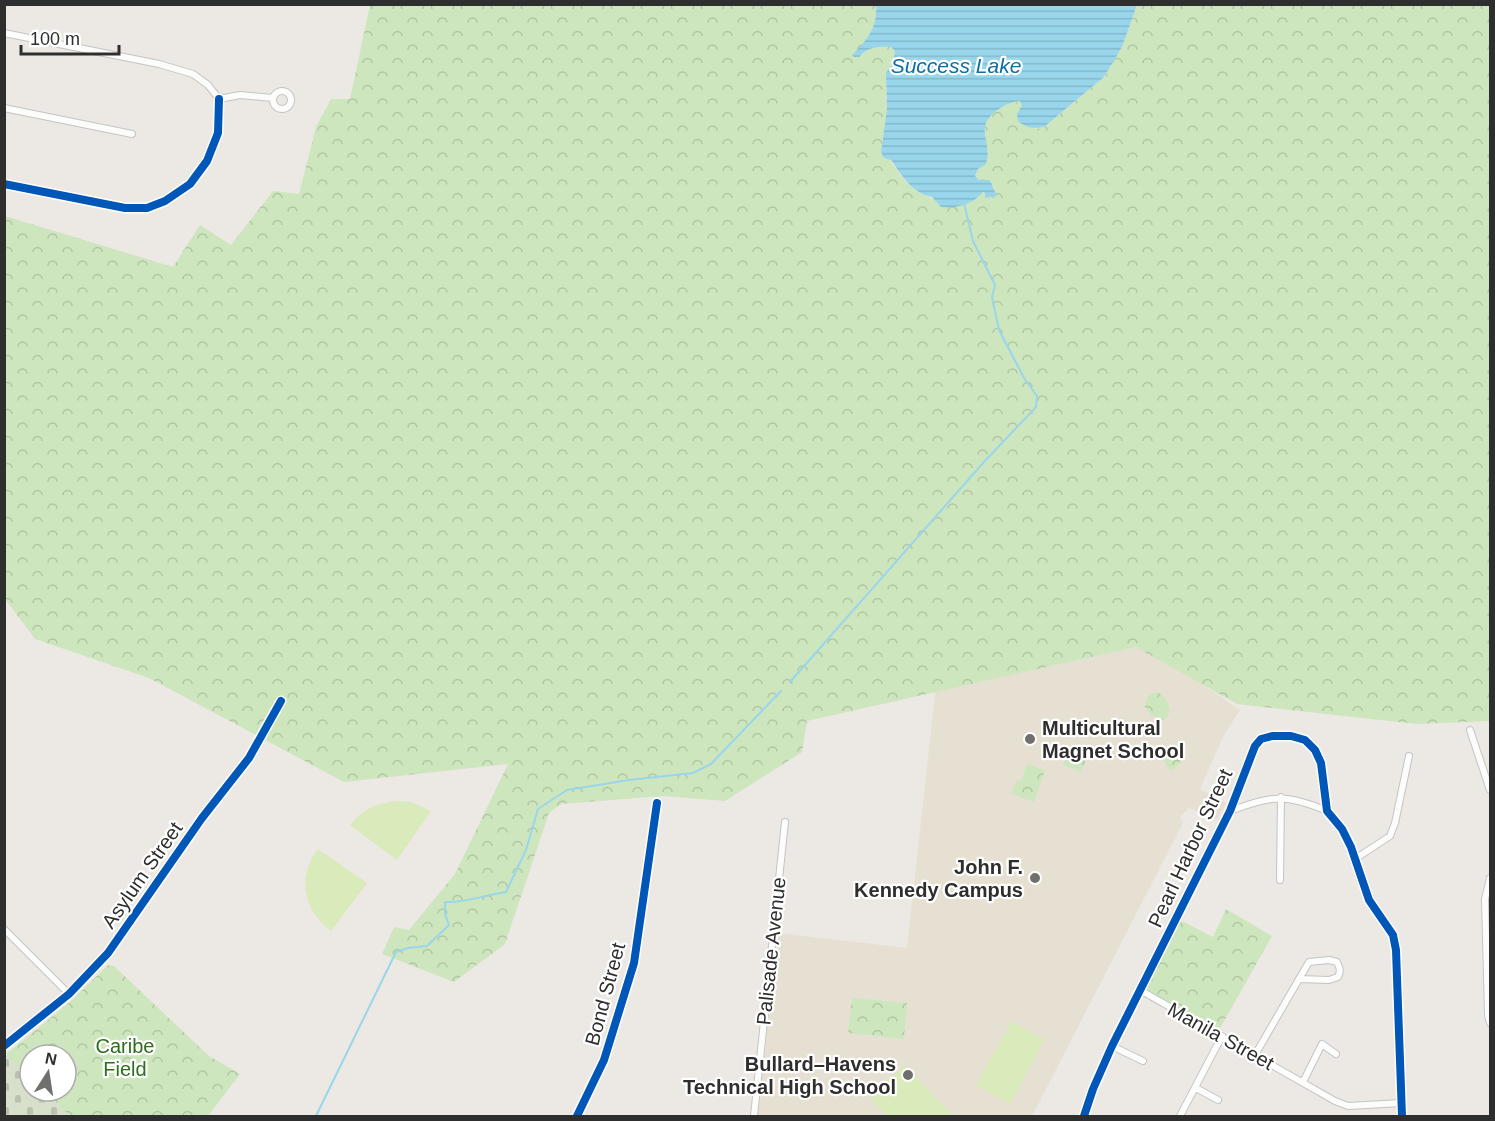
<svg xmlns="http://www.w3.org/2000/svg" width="1495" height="1121" viewBox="0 0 1495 1121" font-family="Helvetica,sans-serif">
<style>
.education{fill:#e6e0d3}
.forest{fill:url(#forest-crowns)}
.cemetery{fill:url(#cemetery-stones)}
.pitch{fill:#d9eabb}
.water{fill:url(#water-rules)}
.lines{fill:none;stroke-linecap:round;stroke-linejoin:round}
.stream{stroke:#99d6ec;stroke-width:2}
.minor-casing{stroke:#c5c4c5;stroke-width:8}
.minor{stroke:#fcfcfb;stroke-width:6}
.cycleway-casing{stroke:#fff;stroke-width:11}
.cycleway{stroke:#0057b8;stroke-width:8}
.poi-dot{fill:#706f6e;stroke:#fff;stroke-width:2}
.labels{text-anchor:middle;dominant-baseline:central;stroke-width:4.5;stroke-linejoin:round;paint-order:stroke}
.poi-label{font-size:20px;font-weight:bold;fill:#2e2e2e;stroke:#fff;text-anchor:end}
.street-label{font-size:20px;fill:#2e2e2e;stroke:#fff}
.park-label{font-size:20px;fill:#2c6e1b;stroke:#fff}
.water-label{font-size:21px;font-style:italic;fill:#0d6fa3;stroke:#fff}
</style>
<defs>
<pattern id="forest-crowns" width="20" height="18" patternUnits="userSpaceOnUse" patternTransform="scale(1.5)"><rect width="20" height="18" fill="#cee6be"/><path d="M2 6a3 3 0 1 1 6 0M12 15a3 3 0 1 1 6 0" fill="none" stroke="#b1c6a4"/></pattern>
<pattern id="cemetery-stones" width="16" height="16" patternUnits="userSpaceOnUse" patternTransform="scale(1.5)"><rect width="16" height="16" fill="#d8e0cc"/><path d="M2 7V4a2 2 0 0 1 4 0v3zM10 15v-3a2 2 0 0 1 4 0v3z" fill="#bac0b0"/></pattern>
<pattern id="water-rules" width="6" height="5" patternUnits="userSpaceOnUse" patternTransform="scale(1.5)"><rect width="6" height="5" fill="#99d6ec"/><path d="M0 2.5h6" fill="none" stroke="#84b8cb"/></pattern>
</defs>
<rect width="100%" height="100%" fill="#ece8e4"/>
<path class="education" d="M1141,642l99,68 -17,27 -23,52 26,14 -9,17 -28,-12 -9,9 3,6 -151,293h-274l20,-183 129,15 29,-262z"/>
<path class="forest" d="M370,5h506c3,20 -12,36 -20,53l19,-12 16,1 4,4 -2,12 -7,11 1,35 -5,39c11,16 23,38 42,47 5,3 8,2 13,6l46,-9 2,1v5l8,-8 -1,-7 -13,-3 -4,-4 3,-7 8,-5 -2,-39 4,-9 22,-14 11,-1 15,28 8,-2 60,-50 18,-30 15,-42h353v716l-73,3 -180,-20 -101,-57 -329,74 -5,31 -77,49 -62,-5 -102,8 -12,9 -44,131 -51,38 -72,-28 12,-27 15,3 46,-56 53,-110 -164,18 -195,-104 -114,-39 -30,-40v-383l168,51 27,-42 31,20 42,-54 26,3 17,-67 15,-28h19z
M1156,692c9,2 12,10 14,19l-3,7 -4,2 -12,-5 -7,-9 4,-10z
M1181,749c3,9 -1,19 -11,21 -5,-4 -8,-13 -4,-19l2,2z
M1069,750l18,7 -6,15 -18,-7z
M1027,764l18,6 -11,32 -23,-8 6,-14 4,1z
M1226,909l46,27 -53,94 -70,-39 -3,-6 32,-66 35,18z
M108,965l6,1 95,90 31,18 -32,42h-139l-25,-25h22v-36h-36v23l-24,-24 64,-52z
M852,998l55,5 -3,36 -56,-6z"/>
<path class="cemetery" d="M6,1054l24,24v13h14l25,25h-64z"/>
<path class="pitch" d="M397,801l14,1 20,9 -34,49 -47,-35c12,-16 28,-22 47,-24z
M318,849l49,34 -36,48c-27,-21 -35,-53 -13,-82z
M1012,1021l32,19 -34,64 -34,-19z
M905,1065l48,51h-66l-18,-20z"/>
<path class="water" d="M876,5h261l-15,42 -18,30 -60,50c-11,2 -18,1 -26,-6l-1,-7 5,-9 -2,-4c-9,1 -13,3 -21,8 -27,18 -6,30 -13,55l-8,5 -3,7 4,4h10c5,5 3,10 9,16l-13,2v-5l-2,-1c-9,12 -28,17 -42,15l-9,-10c-19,-3 -31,-22 -41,-37l-7,-2 -3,-6 6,-43 -1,-36 7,-10 2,-12 -4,-4c-13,-1 -23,0 -32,10h-5l-2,-2c15,-14 26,-29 24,-50z"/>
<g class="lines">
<path class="stream" d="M790,682l193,-219 53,-56 1,-11 -13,-18 -25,-48 -7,-33 3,-12 -22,-44 -9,-38
M316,1116l80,-164 12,-4 19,-2 22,-21 -4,-11v-12c21,1 40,-7 61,-10l20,-42 12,-41 29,-19 62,-10 64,-7 18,-9 70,-73"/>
<defs>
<path id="minor" d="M4,33l155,31 34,10 15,11 11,14
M273 100a9 9 0 1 1 18 0a9 9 0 1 1-18 0Z
M219,99l21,-4 33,3
M4,108l128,26
M4,184l121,24h22l18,-7 25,-17 17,-23 11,-28 1,-34
M1470,730l20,60
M1230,811c42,-15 54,-18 97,0
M1355,859l35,-23 5,-13 14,-67
M1490,878l-5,21 3,116 2,8
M1280,880l1,-83
M4,929l65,65
M1140,990l195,111 13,5 53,-3
M4,1046l65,-52 39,-41 94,-135 47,-60 32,-57
M1112,1046l31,15
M1255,1055l44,-76 30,1 9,-3c3,-6 2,-9 -1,-15l-8,-2 -20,2 -10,17
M1303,1082l19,-38 14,10
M1196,1088l22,12
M577,1116l27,-56 30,-97 23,-160
M754,1116l31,-294
M1084,1116l9,-27 19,-43 118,-235 25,-65 6,-7 11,-3h19l14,4 10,10 6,13 6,48 15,18 9,18 18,53 24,35 3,15 6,166
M1180,1116l42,-80"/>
</defs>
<use href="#minor" class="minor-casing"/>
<use href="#minor" class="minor"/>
<defs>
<path id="cycleway" d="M4,184l121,24h22l18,-7 25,-17 17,-23 11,-28 1,-34
M4,1046l65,-52 39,-41 94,-135 47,-60 32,-57
M577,1116l27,-56 30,-97 23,-160
M1084,1116l9,-27 19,-43 118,-235 25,-65 6,-7 11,-3h19l14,4 10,10 6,13 6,48 15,18 9,18 18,53 24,35 3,15 6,166"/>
</defs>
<use href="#cycleway" class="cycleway-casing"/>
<use href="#cycleway" class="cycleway"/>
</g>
<g class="poi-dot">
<circle cx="1030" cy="739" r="6"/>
<circle cx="1035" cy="878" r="6"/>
<circle cx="908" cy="1075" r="6"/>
</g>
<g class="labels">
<g class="poi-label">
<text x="1042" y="728" text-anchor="start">Multicultural<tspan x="1042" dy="23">Magnet School</tspan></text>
<text x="1023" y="867">John F.<tspan x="1023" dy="23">Kennedy Campus</tspan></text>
<text x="896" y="1064">Bullard–Havens<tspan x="896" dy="23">Technical High School</tspan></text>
</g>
<g class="street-label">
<text transform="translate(1190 848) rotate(-65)">Pearl Harbor Street</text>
<text transform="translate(142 875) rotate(-55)">Asylum Street</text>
<text transform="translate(771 951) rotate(-84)">Palisade Avenue</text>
<text transform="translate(605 994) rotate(-75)">Bond Street</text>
<text transform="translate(1221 1036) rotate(29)">Manila Street</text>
</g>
<g class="park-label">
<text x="125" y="1046">Caribe<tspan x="125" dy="23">Field</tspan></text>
</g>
<g class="water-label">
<text x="956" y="65">Success Lake</text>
</g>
</g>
<rect width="1495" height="1121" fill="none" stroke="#2e2e2e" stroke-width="12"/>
<g transform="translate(48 1073) rotate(12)"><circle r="28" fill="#ffffff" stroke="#ababab" stroke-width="1.5"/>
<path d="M0-4.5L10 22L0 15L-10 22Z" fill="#706f6e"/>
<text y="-9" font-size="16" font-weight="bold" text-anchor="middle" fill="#2e2e2e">N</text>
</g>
<path d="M21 45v9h98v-9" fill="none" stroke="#2e2e2e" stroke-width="3"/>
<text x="30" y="45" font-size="18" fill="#2e2e2e" stroke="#ffffff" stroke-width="4.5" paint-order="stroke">100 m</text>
</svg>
